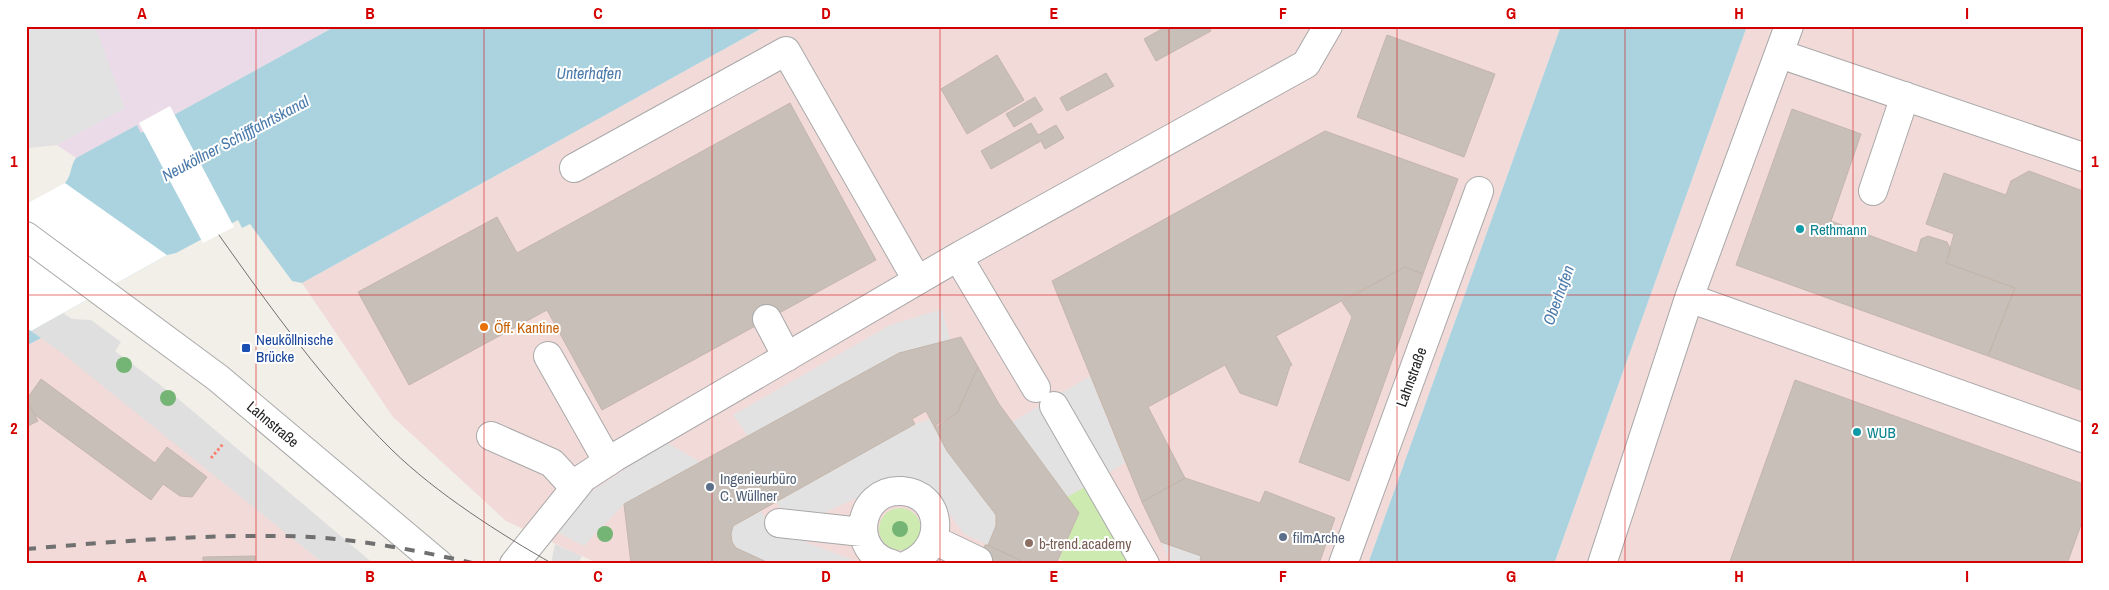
<svg xmlns="http://www.w3.org/2000/svg" width="2109" height="590" viewBox="0 0 2109 590" font-family="'Archivo Narrow',sans-serif">
<style>
.residential{fill:#e0dfdf}
.commercial{fill:#f2dad9}
.industrial{fill:#ebdbe8}
.grass{fill:#cdebb0}
.parking{fill:#e2e2e2}
.water{fill:#aad3df}
.pier{fill:#fff}
.building{fill:#c7bfb8;stroke:#c4b6ab}
.lines{fill:none;stroke-linecap:round;stroke-linejoin:round}
.minor-casing{stroke:#a9a9a9;stroke-width:30}
.path{stroke:#fa8072;stroke-width:3;stroke-dasharray:2.5 2.5;stroke-linecap:butt}
.minor{stroke:#fff;stroke-width:28}
.tram{stroke:#707070;stroke-width:1}
.rail{stroke:#707070;stroke-width:4;stroke-dasharray:10 10;stroke-linecap:butt}
.tree{fill:#74b475}
.grid{fill:none;stroke:#d40000;stroke-width:1;stroke-opacity:0.55}
.culture-dot{fill:#0f9aa8;stroke:#fff;stroke-width:2}
.food-dot{fill:#e8710a;stroke:#fff;stroke-width:2}
.transit-dot{fill:#1a4fb4;stroke:#fff;stroke-width:2}
.service-dot{fill:#5c6f8a;stroke:#fff;stroke-width:2}
.education-dot{fill:#8d6e63;stroke:#fff;stroke-width:2}
.labels{text-anchor:middle;dominant-baseline:central;stroke-width:4;stroke-linejoin:round;paint-order:stroke}
.culture-label{font-size:15px;fill:#0d838f;stroke:#fff;text-anchor:start}
.food-label{font-size:15px;fill:#c56008;stroke:#fff;text-anchor:start}
.transit-label{font-size:15px;fill:#164399;stroke:#fff;text-anchor:start}
.street-label{font-size:15px;fill:#222;stroke:#fff}
.service-label{font-size:15px;fill:#4e5e75;stroke:#fff;text-anchor:start}
.education-label{font-size:15px;fill:#785e54;stroke:#fff;text-anchor:start}
.water-label{font-size:16px;font-style:italic;fill:#4a7aab;stroke:#fff}
.neatline{fill:none;stroke:#d40000;stroke-width:2}
.grid-label{font-size:16px;text-anchor:middle;font-weight:bold;fill:#d40000}
</style>
<rect width="100%" height="100%" fill="#f2efe9"/>
<path class="residential" d="M63,313l9,6 19,1 30,22 -6,9 61,46 198,167h-50l-293,-233z
M555,544l27,12 -4,8h-27z"/>
<path class="commercial" d="M766,26h795l-193,538h-769l-93,-43 -113,-104 -91,-134z
M1747,26h336v538h-529z
M41,338l22,16 261,210h-298v-218z"/>
<path class="industrial" d="M26,26h310l-195,107 -4,-8 -61,33 -19,-13 -31,3z"/>
<path class="grass" d="M1092,483l37,81h-59l-11,-5 20,-46 -12,-16z
M879 529a21 21 0 1 1 42 0a21 21 0 1 1-42 0Z"/>
<path class="parking" d="M26,26h69l30,82 -68,37 -31,3z
M942,309l8,31 -51,13 -151,83 -15,-21 157,-90z
M1090,376l35,87 -58,34 -55,-75z
M930,419l17,32 49,64v11l-8,19 -24,-11 -34,-47 -31,-9 -77,36 -35,2 -12,-15 140,-77z
M666,442l34,20 -76,42 -40,42 -29,-15 33,-37z
M760,509l8,14 8,8 88,33h-93l-35,-16 -4,-6 -1,-8 2,-8z
M1161,542l40,14 -1,4 9,4h-38z"/>
<path class="water" d="M336,26h430l-464,257 -10,-2 -42,-57 -8,4 -4,-8 -62,33 -9,2 -136,76 10,7 -15,8v-142c11,-6 31,-12 39,-21 7,-8 5,-17 11,-25l61,-33 4,8z
M1561,26h186l-193,538h-186z"/>
<path class="pier" d="M170,106l64,121 -31,16 -64,-120z
M65,183l102,72 -136,76 -5,-3v-124z"/>
<path class="building" d="M1167,26h41l3,5 -55,30 -12,-22z
M1387,35l108,39 -31,83 -107,-40z
M997,55l27,45 -57,34 -26,-45z
M1106,73l8,13 -47,25 -7,-13z
M1035,97l8,13 -29,17 -8,-13z
M790,103l86,157 -274,150 -55,-100 -138,75 -51,-93 139,-75 20,36z
M1792,109l69,25 -30,87 86,32 4,-14 7,-3 19,6 4,8 -5,13 69,25 -27,68 -252,-91z
M1031,123l7,12 18,-10 8,13 -19,11 -4,-8 -50,28 -10,-18z
M1325,131l133,48 -35,95 -18,-7 -129,69 16,29 -2,1 -13,40 -37,-13 -15,-28 -77,42 37,71 -43,24 -90,-221z
M2029,171l54,20v200l-95,-35 27,-68 -69,-25 8,-29 -28,-10 18,-51 62,22 5,-14z
M1405,267l18,7 -74,207 -50,-19 53,-145 -10,-15z
M961,337l17,30 -21,46 -21,12 -1,3 -9,-17 -14,8 3,5 -182,102 -2,8 1,8 4,6 35,16h-140l-7,-60 275,-151z
M978,367l21,37 80,109 -23,51h-28l-40,-19 8,-19v-11l-49,-64 -12,-23 22,-15z
M41,379l114,84 12,-16 40,30 -15,20 -12,-1 -17,-12 -12,16 -116,-85 -9,-15z
M1795,380l288,104v35l-16,45h-338z
M26,400l12,21 -12,6z
M1185,478l75,25 5,-12 70,27 -16,46h-110l-9,-4 1,-4 -40,-14 -19,-40z
M985,545h3l40,19h-52z
M255,556v8h-52v-7z"/>
<g class="lines">
<defs>
<path id="minor" d="M1780,54l303,103
M574,168l212,-117 131,229
M1873,191l32,-95
M26,236l192,142 221,186
M958,257l78,131
M1689,298l100,-272
M767,319l20,38
M548,356l60,106
M1054,406l91,158
M491,436l61,27 22,24
M779,523l83,9
M934,540l44,21
M514,564l69,-86 32,-21 346,-202 345,-191 22,-38
M892,564c-45,-12 -34,-76 10,-73 41,3 45,56 7,73
M1343,564l136,-373
M1602,564l87,-266 394,140"/>
</defs>
<use href="#minor" class="minor-casing"/>
<path class="path" d="M246,348l3,-4
M211,458l12,-14"/>
<use href="#minor" class="minor"/>
<path class="tram" d="M219,235c53,75 107,150 173,215 44,43 108,84 161,114"/>
<path class="rail" d="M26,549c84,-7 167,-14 251,-13 67,0 135,13 200,28"/>
</g>
<g class="tree">
<circle cx="124" cy="365" r="8"/>
<circle cx="168" cy="398" r="8"/>
<circle cx="900" cy="529" r="8"/>
<circle cx="605" cy="534" r="8"/>
</g>
<path class="grid" d="M256,26v538M484,26v538M712,26v538M940,26v538M1169,26v538M1397,26v538M1625,26v538M1853,26v538M26,295h2057"/>
<g class="culture-dot">
<circle cx="1800" cy="229" r="5"/>
<circle cx="1857" cy="432" r="5"/>
</g>
<circle class="food-dot" cx="484" cy="327" r="5"/>
<rect class="transit-dot" x="241" y="343" width="10" height="10" rx="2.5"/>
<g class="service-dot">
<circle cx="710" cy="487" r="5"/>
<circle cx="1283" cy="537" r="5"/>
</g>
<circle class="education-dot" cx="1029" cy="543" r="5"/>
<g class="labels">
<g class="culture-label">
<text x="1810" y="229">Rethmann</text>
<text x="1867" y="432">WUB</text>
</g>
<g class="food-label">
<text x="494" y="327">Öff. Kantine</text>
</g>
<g class="transit-label">
<text x="256" y="339">Neuköllnische<tspan x="256" dy="17">Brücke</tspan></text>
</g>
<g class="street-label">
<text transform="translate(1411 377) rotate(-70)">Lahnstraße</text>
<text transform="translate(273 424) rotate(40)">Lahnstraße</text>
</g>
<g class="service-label">
<text x="720" y="478">Ingenieurbüro<tspan x="720" dy="17">C. Wüllner</tspan></text>
<text x="1293" y="537">filmArche</text>
</g>
<g class="education-label">
<text x="1039" y="543">b-trend.academy</text>
</g>
<g class="water-label">
<text x="589" y="73">Unterhafen</text>
<text transform="translate(235 138) rotate(-28)">Neuköllner Schifffahrtskanal</text>
<text transform="translate(1558 295) rotate(-70)">Oberhafen</text>
</g>
</g>
<rect width="2109" height="590" fill="none" stroke="#ffffff" stroke-width="55"/>
<rect x="28" y="28" width="2054" height="534" class="neatline"/>
<g class="grid-label">
<text x="142" y="19">A</text>
<text x="370" y="19">B</text>
<text x="598" y="19">C</text>
<text x="826" y="19">D</text>
<text x="1054" y="19">E</text>
<text x="1283" y="19">F</text>
<text x="1511" y="19">G</text>
<text x="1739" y="19">H</text>
<text x="1967" y="19">I</text>
<text x="14" y="167">1</text>
<text x="2095" y="167">1</text>
<text x="14" y="434">2</text>
<text x="2095" y="434">2</text>
<text x="142" y="582">A</text>
<text x="370" y="582">B</text>
<text x="598" y="582">C</text>
<text x="826" y="582">D</text>
<text x="1054" y="582">E</text>
<text x="1283" y="582">F</text>
<text x="1511" y="582">G</text>
<text x="1739" y="582">H</text>
<text x="1967" y="582">I</text>
</g>
</svg>
